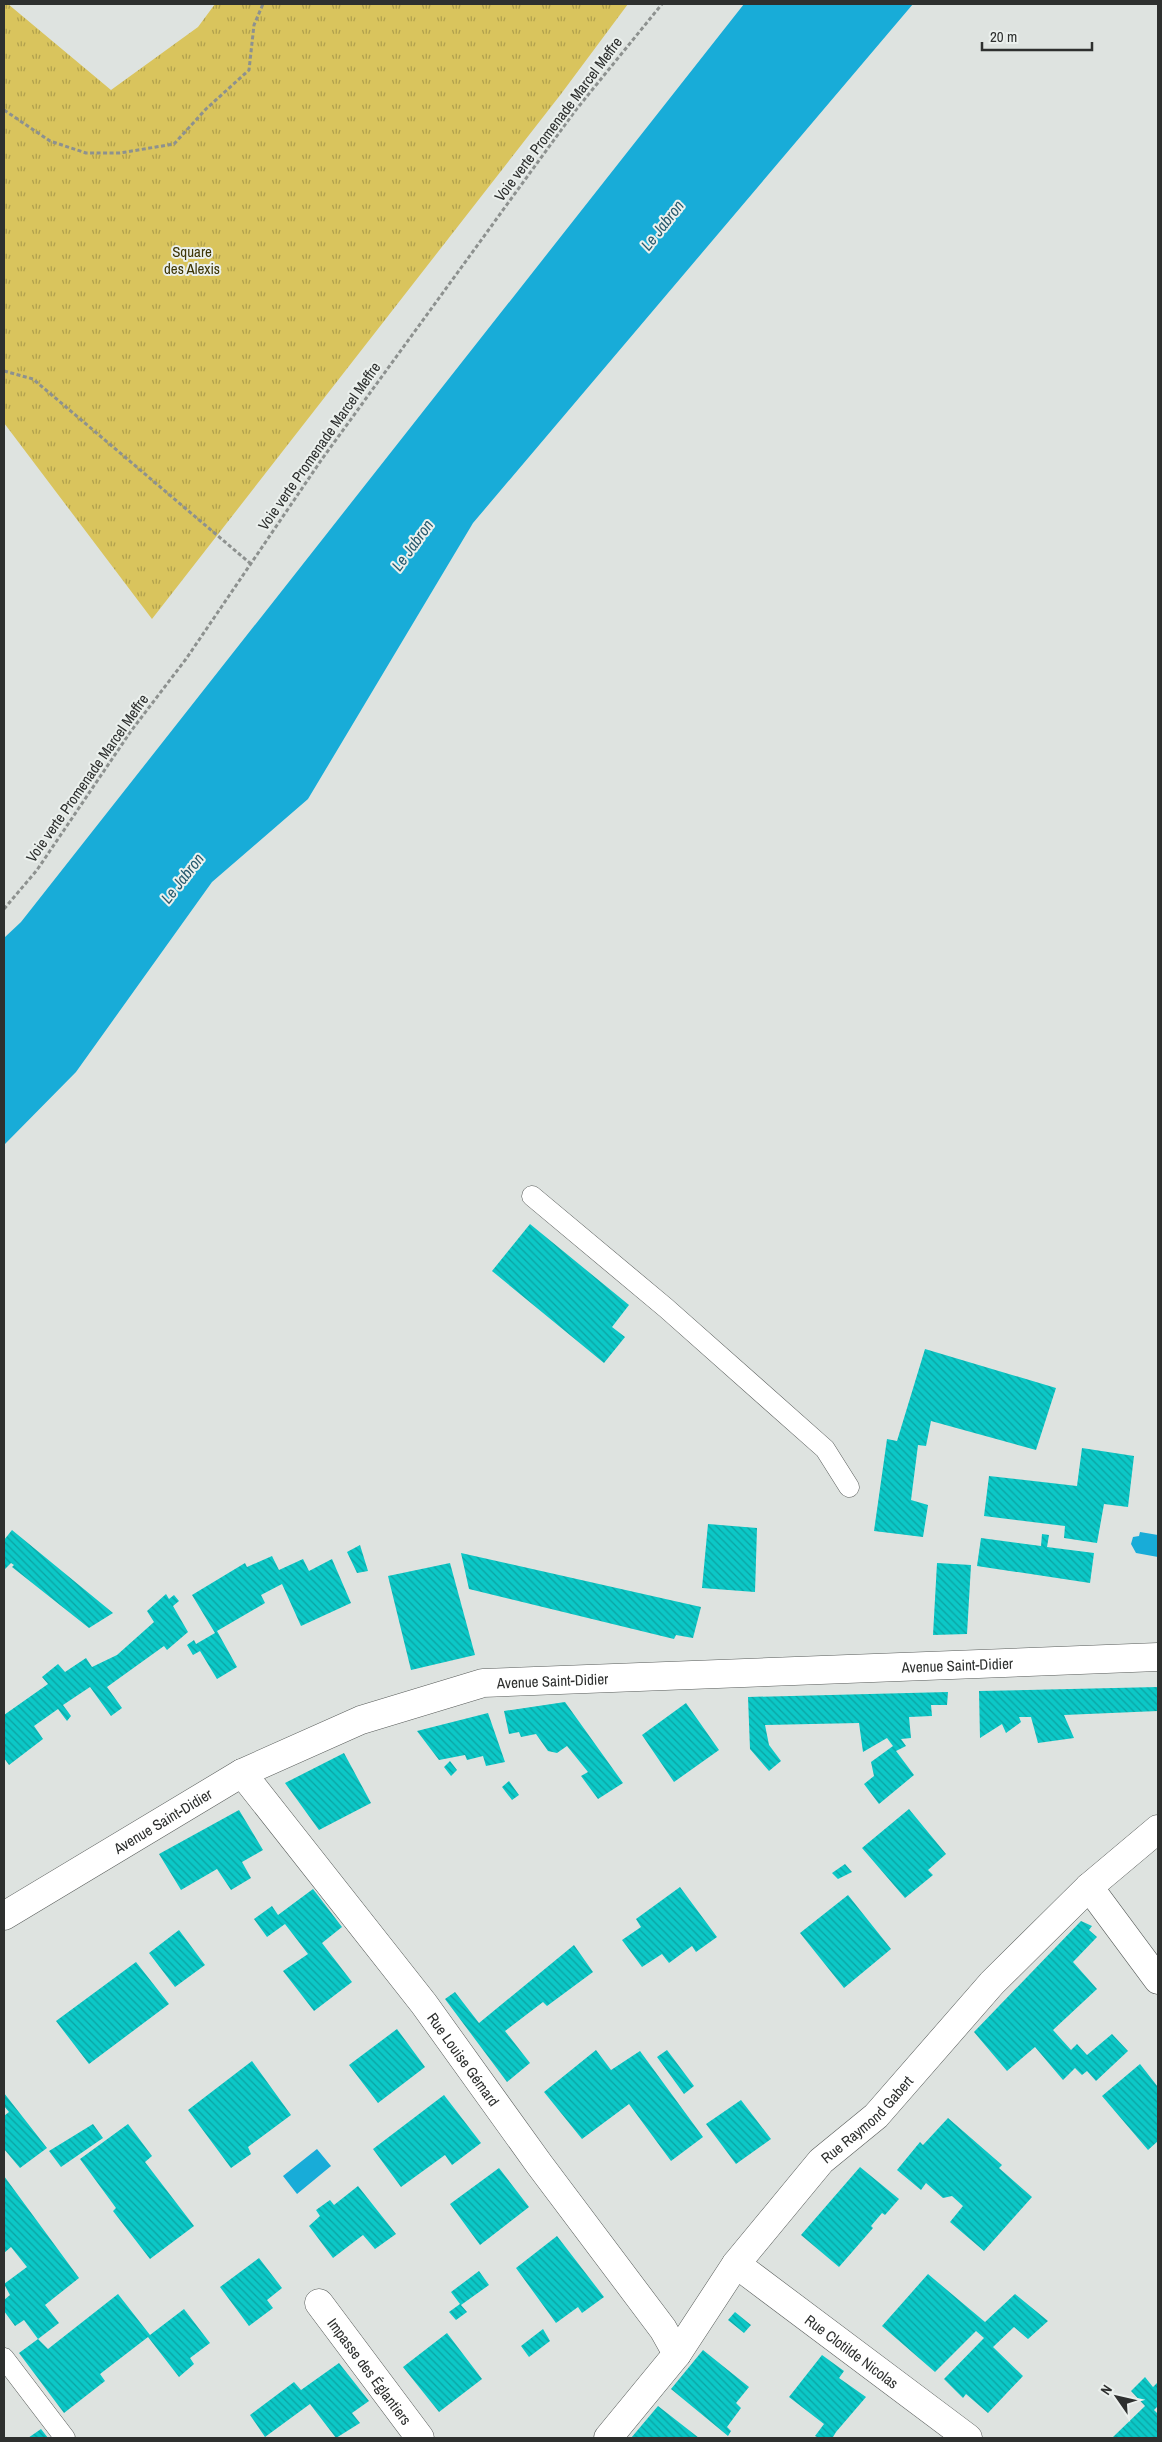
<svg xmlns="http://www.w3.org/2000/svg" width="1162" height="2442" viewBox="0 0 1162 2442" font-family="'Archivo Narrow',sans-serif">
<style>
.grass{fill:url(#grass-tufts)}
.water{fill:#18acd8}
.building{fill:url(#building-back-hatch)}
.lines{fill:none;stroke-linecap:round;stroke-linejoin:round}
.service-casing{stroke:#575b59;stroke-width:21}
.minor-casing{stroke:#575b59;stroke-width:29}
.tertiary-casing{stroke:#575b59;stroke-width:29}
.path{stroke:#8d918f;stroke-width:3;stroke-dasharray:4 2.5;stroke-linecap:butt}
.service{stroke:#fff;stroke-width:20}
.minor{stroke:#fff;stroke-width:28}
.tertiary{stroke:#fff;stroke-width:28}
.labels{text-anchor:middle;dominant-baseline:central;stroke-width:4;stroke-linejoin:round;paint-order:stroke}
.street-label{font-size:15px;fill:#2e302f;stroke:#ebf0ed}
.park-label{font-size:15px;fill:#3e3607;stroke:#ebf0ed}
.water-label{font-size:16px;font-style:italic;fill:#275a6e;stroke:#ebf0ed}
</style>
<defs>
<pattern id="grass-tufts" width="24" height="20" patternUnits="userSpaceOnUse" patternTransform="scale(1.25)"><rect width="24" height="20" fill="#d9c45d"/><path d="M3 7l-1-3M5 7V3M7 7l1-3M15 17l-1-3M17 17v-4M19 17l1-3" fill="none" stroke="#b0a04d"/></pattern>
<pattern id="building-back-hatch" width="6" height="6" patternUnits="userSpaceOnUse" patternTransform="scale(1.25)"><rect width="6" height="6" fill="#0cc8c7"/><path d="M-1 5l2 2M0 0l6 6M5-1l2 2" fill="none" stroke="#0ca3a2"/></pattern>
</defs>
<rect width="100%" height="100%" fill="#dee3e0"/>
<path class="grass" d="M4,4h4l103,86 87,-63 17,-23h413l-67,90 -409,525 -148,-196z"/>
<path class="water" d="M744,4h169l-440,519 -165,276 -96,83 -136,190 -72,73v-207l17,-16z
M1140,1532l18,3v22l-22,-4 -5,-9 2,-7 6,-1z
M317,2149l14,17 -34,28 -14,-18z"/>
<path class="building" d="M530,1224l99,81 -17,22 13,10 -21,26 -112,-92z
M925,1349l131,39 -20,62 -105,-29 -5,25 -8,-1 -7,55 17,5 -5,32 -49,-6 13,-92 10,2z
M1082,1448l52,8 -6,51 -24,-3 -7,39 -33,-5 1,-12 -81,-10 5,-40 88,10z
M708,1524l49,4 -2,64 -53,-4z
M12,1530l101,83 -24,15 -77,-61 2,-2 -3,-2 -7,7v-30z
M1042,1534l7,1 -2,12 47,6 -4,30 -113,-17 4,-28 60,8z
M360,1545l8,26 -11,2 -10,-21z
M461,1553l240,54 -8,31 -17,-3 -2,4 -205,-50z
M272,1556l7,14 24,-11 6,12 23,-12 19,44 -50,23 -19,-42 -21,11 4,8 -48,28 20,36 -20,12 -17,-28 -7,4 -6,-10 7,-5 2,4 19,-11 -23,-38 53,-32 2,4z
M450,1563l25,92 -64,15 -23,-94z
M937,1563l34,2 -4,69 -34,1z
M166,1594l3,5 5,-4 5,6 -6,5 15,26 -21,18 -3,-4 -57,41 15,21 -11,8 -21,-29 -27,18 8,11 -4,5 -9,-12 -24,17 9,13 -34,26 -5,-7v-43l44,-31 -6,-7 16,-13 7,8 21,-14 6,9 25,-12 37,-33 -7,-11z
M1158,1687v24l-94,4 10,23 -36,5 -7,-26h-12l2,5 -15,11 -4,-9 -22,14 -1,-47z
M948,1692l-1,13h-16l1,11 -23,1 2,21 -10,1 5,7 -10,5 18,24 -35,29 -15,-20 10,-8 -3,-14 22,-16 -6,-8 -24,14 -4,-29 -94,2 4,20 12,16 -12,10 -19,-22 -2,-52z
M565,1702l58,81 -25,16 -17,-23 7,-4 -21,-26 -10,7 -9,-2 -12,-17 -15,3 -2,-5 -10,2 -5,-23z
M686,1703l33,47 -45,32 -32,-47z
M488,1713l17,49 -19,4 -3,-10 -16,4 -2,-5 -26,5 -22,-29z
M344,1753l27,50 -52,27 -34,-47z
M450,1761l7,9 -6,6 -7,-9z
M509,1781l10,14 -7,5 -10,-13z
M909,1809l37,45 -18,16 5,5 -28,23 -43,-50z
M239,1810l24,40 -21,12 9,16 -20,12 -14,-21 -36,21 -22,-36z
M845,1864l7,8 -14,7 -6,-6z
M680,1887l37,50 -21,15 -4,-6 -23,17 -7,-9 -20,13 -20,-27 19,-13 -5,-8z
M313,1889l29,38 -20,16 30,39 -38,29 -31,-40 25,-17 -23,-30 -18,13 -13,-18 18,-13 6,9z
M848,1895l43,54 -47,39 -44,-55z
M1081,1921l11,5 -3,4 8,7 -24,25 24,27 -44,41 18,20 6,-6 10,11 25,-21 16,17 -32,30 -9,-10 -5,4 -7,-7 -12,12 -28,-33 -28,24 -33,-39z
M179,1930l26,35 -30,22 -26,-34z
M574,1945l19,27 -46,34 -4,-4 -38,29 25,32 -23,19 -62,-83 10,-7 24,31z
M136,1962l33,42 -80,60 -33,-43z
M397,2029l28,38 -47,36 -29,-38z
M596,2050l15,20 29,-19 63,86 -32,24 -42,-57 -47,35 -38,-47z
M667,2050l27,36 -10,8 -27,-37z
M252,2061l39,54 -43,32 3,7 -20,14 -43,-58z
M1140,2064l18,23v54l-10,9 -46,-54z
M4,2093l43,55 -27,20 -16,-19v-33l5,-4 -5,-6z
M444,2095l37,48 -29,22 -7,-10 -44,32 -28,-38z
M741,2100l30,39 -35,25 -30,-40z
M948,2118l54,47 -3,3 33,29 -48,54 -34,-29 13,-16 -11,-10 -9,2 -17,-15 -5,7 -24,-20 23,-28 3,3z
M93,2124l10,14 -42,29 -12,-16z
M128,2124l24,32 -7,6 49,64 -44,33 -37,-48 3,-3 -36,-49z
M860,2167l39,32 -14,16 -3,-2 -11,13 2,2 -34,39 -38,-32z
M499,2168l30,39 -49,38 -30,-41z
M4,2176l75,102 -34,27 14,18 -21,16 10,10 70,-55 32,41 34,-26 26,34 -20,15 4,6 -15,13 -31,-40 -48,37 5,7 -41,32 -45,-60 19,-14 -14,-19 -9,6 -11,-15v-11l6,-5 -6,-11 23,-17 -16,-20 -7,6z
M358,2186l38,48 -21,15 -12,-14 -30,23 -24,-32 11,-10 -4,-6 14,-10 4,5z
M557,2236l47,61 -22,16 -4,-6 -22,16 -40,-55z
M259,2258l23,30 -15,12 6,8 -24,18 -29,-39z
M479,2271l10,14 -28,20 6,7 -11,8 -7,-8 11,-8 -9,-12z
M928,2274l57,48 30,-28 33,27 -20,18 -14,-12 -21,20 30,29 -35,37 -22,-19 -3,4 -19,-19 40,-41 -8,-7 -41,41 -53,-46z
M735,2312l16,13 -7,8 -16,-13z
M543,2329l7,12 -21,16 -8,-11z
M447,2333l35,46 -43,33 -36,-45z
M703,2350l46,37 -13,16 5,5 -14,19 4,4 -3,5 -57,-47z
M822,2355l22,16 -5,7 27,19 -30,35 -3,5 1,1h-15l-4,-2 9,-12 -35,-27z
M339,2363l30,38 -17,12 8,10 -24,15 -26,-34 -45,33 -15,-22 44,-33 7,8z
M1145,2377l8,10 5,-5v24l-4,4 4,4v24h-46l33,-32 -14,-15z
M658,2406l41,32h-68z
M41,2429l7,9h-20z"/>
<g class="lines">
<defs>
<path id="service" d="M532,1196l134,112 159,141 24,38
M4,2358l61,80"/>
<g id="minor">
<path id="s1" d="M242,1773l182,231 115,160 124,165 14,25"/>
<path d="M1089,1887l69,93"/>
<path id="s2" d="M736,2264l232,174"/>
<path id="s3" d="M319,2303l101,135"/>
<path id="s4" d="M608,2438l69,-84 59,-90 85,-103 55,-45 116,-133 97,-96 69,-58"/>
</g>
<g id="tertiary">
<path id="s5" d="M4,1916l238,-143 119,-53 122,-37 675,-26"/>
</g>
</defs>
<use href="#service" class="service-casing"/>
<use href="#minor" class="minor-casing"/>
<use href="#tertiary" class="tertiary-casing"/>
<path class="path" d="M4,110l46,31 36,12h34l54,-9 32,-35 43,-39 5,-45 9,-21
M4,371l29,8 218,185
M4,909l33,-39 94,-139 55,-72 136,-200 253,-348 87,-107"/>
<use href="#service" class="service"/>
<use href="#minor" class="minor"/>
<use href="#tertiary" class="tertiary"/>
</g>
<g class="labels">
<g class="street-label">
<text transform="translate(558 119) rotate(-53)">Voie verte Promenade Marcel Meffre</text>
<text transform="translate(319 446) rotate(-55)">Voie verte Promenade Marcel Meffre</text>
<text transform="translate(87 778) rotate(-55)">Voie verte Promenade Marcel Meffre</text>
<text stroke="none"><textPath href="#s5" startOffset="1010">Avenue Saint-Didier</textPath></text>
<text stroke="none"><textPath href="#s5" startOffset="605">Avenue Saint-Didier</textPath></text>
<text stroke="none"><textPath href="#s5" startOffset="185">Avenue Saint-Didier</textPath></text>
<text stroke="none"><textPath href="#s1" startOffset="362">Rue Louise Gémard</textPath></text>
<text stroke="none"><textPath href="#s4" startOffset="412">Rue Raymond Gabert</textPath></text>
<text stroke="none"><textPath href="#s2" startOffset="145">Rue Clotilde Nicolas</textPath></text>
<text stroke="none"><textPath href="#s3" startOffset="85">Impasse des Églantiers</textPath></text>
</g>
<g class="park-label">
<text x="192" y="251">Square<tspan x="192" dy="17">des Alexis</tspan></text>
</g>
<g class="water-label">
<text transform="translate(662 225) rotate(-52)">Le Jabron</text>
<text transform="translate(412 545) rotate(-54)">Le Jabron</text>
<text transform="translate(182 878) rotate(-52)">Le Jabron</text>
</g>
</g>
<rect width="1162" height="2442" fill="none" stroke="#2e302f" stroke-width="10"/>
<g transform="translate(1117 2397) rotate(304)" stroke="#ebf0ed" stroke-width="4" paint-order="stroke">
<path d="M0-4L9 19L0 12L-9 19Z" fill="#2e302f"/>
<text y="-8" font-size="14" font-weight="bold" text-anchor="middle" fill="#2e302f">N</text>
</g>
<path d="M982 42v8h110v-8" fill="none" stroke="#2e302f" stroke-width="2.5"/>
<text x="990" y="42" font-size="15" fill="#2e302f" stroke="#ebf0ed" stroke-width="4" paint-order="stroke">20 m</text>
</svg>
